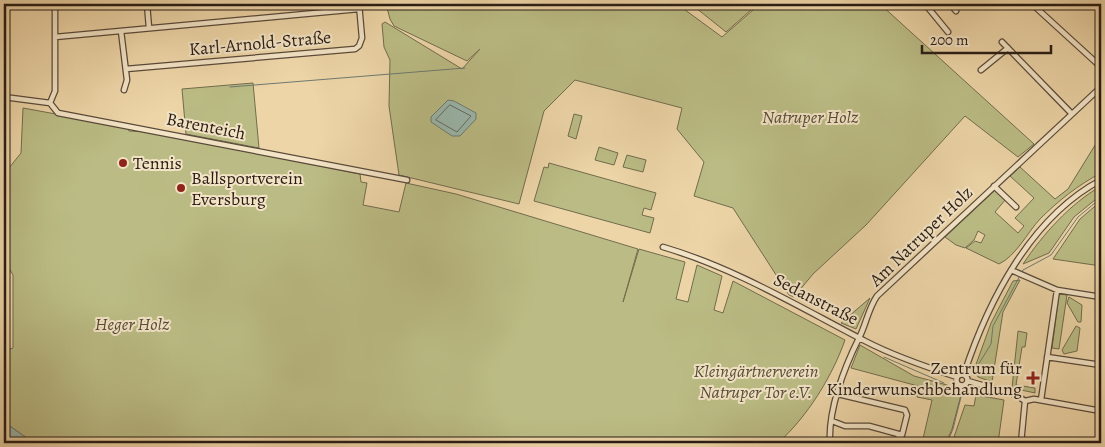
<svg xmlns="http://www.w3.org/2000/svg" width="1105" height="447" viewBox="0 0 1105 447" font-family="Alegreya,serif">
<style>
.green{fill:#bbbc85;stroke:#726c4d}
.water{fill:#9ab8ae;stroke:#6d7a71}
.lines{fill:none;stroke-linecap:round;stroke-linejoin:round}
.shore{stroke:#626a62;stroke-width:1}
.stream{stroke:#6d7a71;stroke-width:1}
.minor-casing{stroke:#5a4a3a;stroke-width:7}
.minor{stroke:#f3e4c6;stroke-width:4.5}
.poi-dot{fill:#8f2418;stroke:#f3e4c6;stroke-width:2}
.labels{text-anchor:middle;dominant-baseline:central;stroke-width:4;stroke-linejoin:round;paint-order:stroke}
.street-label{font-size:18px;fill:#291c15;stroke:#f3e4c6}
.park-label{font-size:18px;font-style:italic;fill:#554c37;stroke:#f3e4c6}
.poi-label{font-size:18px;fill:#291c15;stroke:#f3e4c6;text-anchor:start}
</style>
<rect width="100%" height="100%" fill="#edd5a7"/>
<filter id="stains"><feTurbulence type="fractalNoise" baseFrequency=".004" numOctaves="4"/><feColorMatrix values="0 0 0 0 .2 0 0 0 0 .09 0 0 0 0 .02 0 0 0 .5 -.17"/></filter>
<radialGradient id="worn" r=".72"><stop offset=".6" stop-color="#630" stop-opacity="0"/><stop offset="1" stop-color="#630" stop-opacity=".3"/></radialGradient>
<path class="green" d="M386,4h291l45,33 31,-27 -6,-6h133l154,140 -16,13 -53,-41 -99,109 -53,49 -19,23 -5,-2 -56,-87 -39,-12 10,-34 -27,-33 5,-21 -107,-28 -31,31 -25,93 -120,-29 -10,-69 1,-46 -6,-13 -2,-23 3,-2 77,47 18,-20 -13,12 -73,-35 -4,-7z
M691,4h54l7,5 -26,23z
M253,83l6,65 -73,-14 -4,-45z
M23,108l104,19 2,4 19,1 212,42 1,8 6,1 -4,22 36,7 7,-29 50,11 182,55 -15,53 16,-53 46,13 -9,37 12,3 9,-37 25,11 -8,34 9,3 10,-32 112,59c-13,37 -38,77 -67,103h-744l-30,-21v-71l9,-3v-73l-4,-7v10h-5v-88l3,-1 2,-21 12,-15z
M574,114l8,2 -6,23 -8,-3z
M1097,142l4,4v27c-23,12 -43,28 -61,46 -13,14 -24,37 -41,45l-33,-16 9,-7 6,2 4,-8 -7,-4 -4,9 -9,8 -9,-3 -11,-8 50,-47 11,9 -11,13 23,21 6,-7 -9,-8 19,-20 -24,-22 10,-9 35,32 13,-10z
M599,147l19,6 -4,12 -19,-5z
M627,155l19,5 -3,12 -20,-5z
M549,163l107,30 -5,17 -7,-2 -2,7 12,3 -4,15 -116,-32 10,-34 4,1z
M1101,186v9l-27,22 -25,36 -26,11c20,-30 47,-60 78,-78z
M1101,201v65l-48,-7 27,-40z
M1020,280l-17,32 -11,70 -14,-5 -4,-7 17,-47 22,-42z
M1059,294l8,1 -8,54 -7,-1z
M1069,297l13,8 -1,17h-3l-11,-19z
M870,298l-14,31 -15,-6z
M1076,326l4,2 -3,23 -13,3 -2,-4z
M1018,331l9,2 -2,14h-3l-6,38 19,3v5l-23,-5z
M860,345l54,31 33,9 14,10 -9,34 -6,14h-24l10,-43 -15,-3 1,-11 -67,-18z
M976,395l28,5 -6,43h-46l13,-38 9,1z"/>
<path class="water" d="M448,100l6,1 22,12v6l-16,17h-8l-21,-14v-5z
M4,422l30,21h-30z"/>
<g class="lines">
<path class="shore" d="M450,105l21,11 -14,16 -21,-12z"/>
<path class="stream" d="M230,87l235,-19
M1098,257l3,-3
M884,357l60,26
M975,370l16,-26 2,-18 30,-56 28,-15 27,-38 23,-19
M947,443l6,-14 9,-36"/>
<defs>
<path id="minor" d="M147,4l2,24
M925,4l23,28
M950,4l6,7
M1032,4l69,63
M121,31l6,49 -3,10
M55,37l304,-28
M1002,42l70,72
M126,69l229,-20 4,-3 3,-8 -3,-34
M981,70l27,-22
M4,97l46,6 8,10 349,67
M50,103l5,-12v-87
M994,186l22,21
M663,247c72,21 136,60 202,94 29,15 61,26 92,36
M1011,270l46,20 44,7
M1047,357l54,8
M964,374c24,-73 67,-157 137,-194
M956.5 380a5.5 5.5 0 1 1 11 0a5.5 5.5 0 1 1-11 0Z
M968,381l48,14 9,6
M1041,400l16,-110
M1025,401l9,-2 67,12
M832,421l13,5h24l33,9 5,-20 -2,-5 -67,-16
M830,443c-2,-33 14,-75 29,-105 7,-13 9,-29 18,-42l224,-209
M898,443l1,-9
M1021,443l4,-42"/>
</defs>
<use href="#minor" class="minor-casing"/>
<use href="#minor" class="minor"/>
</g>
<g class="poi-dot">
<circle cx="123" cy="163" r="5"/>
<circle cx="181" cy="188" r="5"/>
<path d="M1030.5 370.5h5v5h5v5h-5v5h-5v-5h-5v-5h5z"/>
</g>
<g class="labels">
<g class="street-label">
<text transform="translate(260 43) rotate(-5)">Karl-Arnold-Straße</text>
<text transform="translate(206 126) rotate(11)">Barenteich</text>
<text transform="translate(921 236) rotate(-44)">Am Natruper Holz</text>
<text transform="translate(816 299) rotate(27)">Sedanstraße</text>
</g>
<g class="park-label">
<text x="810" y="117">Natruper Holz</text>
<text x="132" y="324">Heger Holz</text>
<text x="756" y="371">Kleingärtnerverein<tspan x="756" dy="21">Natruper Tor e.V.</tspan></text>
</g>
<g class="poi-label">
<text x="133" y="163">Tennis</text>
<text x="191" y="178">Ballsportverein<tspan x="191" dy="21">Eversburg</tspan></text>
<text x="1022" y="368" text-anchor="end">Zentrum für<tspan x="1022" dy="21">Kinderwunschbehandlung</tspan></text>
</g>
</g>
<rect width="1105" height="447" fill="none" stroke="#edd5a7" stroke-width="20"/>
<rect x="5" y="5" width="1095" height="437" fill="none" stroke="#291c15" stroke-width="2.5"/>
<rect x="10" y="10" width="1085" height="427" fill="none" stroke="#291c15"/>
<path d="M922 45v8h129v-8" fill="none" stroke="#291c15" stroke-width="2.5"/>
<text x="930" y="45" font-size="15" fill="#291c15" stroke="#f3e4c6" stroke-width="4" paint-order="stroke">200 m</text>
<rect width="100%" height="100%" filter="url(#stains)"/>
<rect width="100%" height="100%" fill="url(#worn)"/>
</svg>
